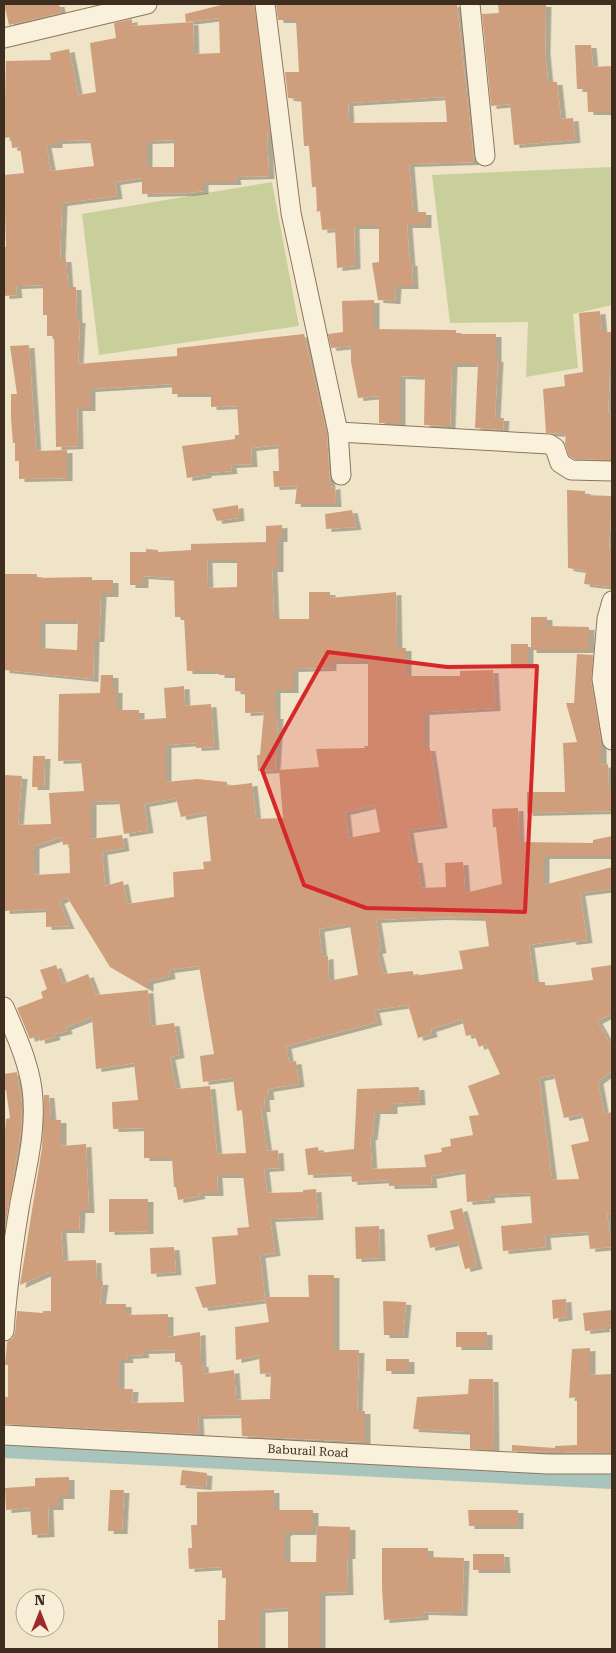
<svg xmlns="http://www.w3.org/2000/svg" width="616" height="1653" viewBox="0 0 616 1653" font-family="'Roboto Serif',serif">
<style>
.green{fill:#c9cf9b}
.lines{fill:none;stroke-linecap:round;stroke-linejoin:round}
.canal{stroke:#a9c4bc;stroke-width:16}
.building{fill:#cf9f7d;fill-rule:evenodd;filter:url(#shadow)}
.minor-casing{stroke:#8d765c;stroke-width:21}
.minor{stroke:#faf1dc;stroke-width:19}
.marked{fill:#d62828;fill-opacity:0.2;stroke:#d62828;stroke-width:4;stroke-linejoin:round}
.labels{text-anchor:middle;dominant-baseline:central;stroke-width:4;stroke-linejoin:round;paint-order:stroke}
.street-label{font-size:12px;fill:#3d2e20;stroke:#f7eed8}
</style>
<defs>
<filter id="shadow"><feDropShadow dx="5.5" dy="3" stdDeviation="0" flood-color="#0004"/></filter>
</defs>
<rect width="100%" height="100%" fill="#f0e4c8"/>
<path class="green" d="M612,167v138l-39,9 5,54 -52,9 2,-55 -78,1 -18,-148z
M272,182l27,144 -200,29 -17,-141z"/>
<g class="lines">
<path class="canal" d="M4,1450l608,31"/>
</g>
<path class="building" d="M4,4h55l2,9 -52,12z
M225,4h29l16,128h-3l2,44 -34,1 1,5h-33v9l-15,2 -46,1v-16l-27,4 2,14 -55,7 -2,56h6l2,28h8l1,33h3l-2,44 99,-8v-8l127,-14 23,100 3,53 5,-1 1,18h-41l2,-18 -23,1 -1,-16h6l-1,-26 -27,3 1,16 -21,1 1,6 -26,2v2l-19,3 -5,-32 53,-7v-4h4l-2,-29 -26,1v-13h-39v-10l-82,5v19h-13l1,38 -22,1 -2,-111h-7v-21h-4v-30l-27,1 1,9 -13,1v-49h2l-2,-72 20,-2 -4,-26 -8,1 -1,-11 -7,1 2,-77 45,-1 -1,-7 19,-4 9,46 18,-3 -6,-49 26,-5 -2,-15 18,-4v7l61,-4 1,32 26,-1 -1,-35 -33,4 -1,-8zM90,140l4,26 -43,5 -5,-26h11v-4zM174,140v27h-27v-26z
M276,4h181l17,158 -65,2 4,48h13v13h-19l3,38h2l1,23h-17l-1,15 -17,-1 -6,-37 7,-1v-36h-25l1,40 -18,2 -2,-39 -13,1 -2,-19 -3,1 -1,-25h-4l-3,-41h-5l-3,-47 -13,-1 -3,-26h14l-3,-52h-18zM445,97l2,25 -98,1 -1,-20z
M498,4h48l-1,47 3,31h9l4,37 12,-1 2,22 -61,5 -4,-41 -19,2 -9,-92 17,-1z
M575,45h16l2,22 19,-1v46h-24l-1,-23h-10z
M374,300v29l82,1v4h40v25h2l-3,59h9l-1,12 -28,-2 3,-64h-26l-2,62 -26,-1 1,-48 -25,-1v47h-21v-27l-21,2 -7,-36v-16l-20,2 -3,-14 15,-2 -1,-31z
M600,311l2,21h10v37h-2l-2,44 4,-1v48l-38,-1 -5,-3 -4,-12 1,-10 -20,-1 -3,-44 22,-3 -1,-11 19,-3 -4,-59z
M29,345l7,106 31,-1v28l-48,1v-18h-4v-18h-2l-2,-25v-24h6l-7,-48z
M567,490l18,1v4l27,1 -3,54h3v37l-28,-3 2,-13 -18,-3z
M238,505l1,13 -22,3 -5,-12z
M352,510l4,17 -30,2 -1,-15z
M282,525v14h-4v30h-6l2,50h35v-27h21v6l66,-6 1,56h9v28h54v-5l33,-1 2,38 -71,4v36h6l12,77 -34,5 5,30h4l4,28 25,-1 -1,-24 18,-1 2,31 37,-9 -6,-57h-3l-1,-18 26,-1 1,34 74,1v-3l19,-4v20h-68v29l68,-18v22l-32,4 7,47 -16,2 -1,-3 -41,6 5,37h11v4l48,-6 -2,-12 20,-3 1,48 -15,8 15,26v24l-14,10 6,33 8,-2v101l-5,1 5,33 -22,2 -2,-17 -43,3 1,12 -43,4 -2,-25 31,-3 -2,-30 -41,2 1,5 -23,2 -2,-32 -34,6 1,9 -43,1v-6l-37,2 -1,-9 -43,2 -3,-26 13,-2 1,6 35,-4 3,-60 62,-2 1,15 -28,2v7h-17l-3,26h-2l2,32 54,-2 -2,-12 18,-3 -1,-4 10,-2 -1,-7 23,-4 -4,-19 10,-1 -11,-29 32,-12 -14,-30 -7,3 -5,-13 -8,2 -4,-17 -31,10 1,5 -14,4 -10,-33 -34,5 3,12 -91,24 3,16 7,-1 3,23 -31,5 1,8h-5l1,12h-4l6,42 11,-1 1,18 -15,1 3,24 36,-1v-2l13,-1 2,28 -48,2 5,34 -15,2 5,45 -62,8 -8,-21 21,-3 -4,-47 26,-2 -1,-7 12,-1 -6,-52h-26l1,18h-19l1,3 -22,4 -2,-13h-2l-2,-29h-28v-30l-31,1 -1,-27 26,-2 -4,-37 -38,6 -4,-52 -26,10 1,4 -13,3 1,3 -15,4 -2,-6 -8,4 -13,-31 26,-10 -2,-6 6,-3 -7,-19 16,-5 7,19 25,-10 8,21 52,-5 3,36 23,-3 5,32 -9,2 6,32 34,-3 7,68 29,-1 -4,-43 -5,1 -4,-33 -30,4 -3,-26 14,-2 -15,-88 -30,4 1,6 -22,5v8l-38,-22 -43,-70 -8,4 10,25 -23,1v-18l-42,2v-136l18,1 -4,49 33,-1 -2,-31 35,-2 -3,-31 -23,1 1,-67 41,-1 1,-18h12v15h4v20h22v10l27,-2 -2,-30 20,-2 1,20 26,-2 3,43 -18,1v-5l-30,2v37l31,-3 30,3v4l25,-3 4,36 27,-1 -4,-48 40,-3 -3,-18 49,-1 -1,-2h4v-85h-37v7l-38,1v21h-18v26h3l-3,54 -17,1 -1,-16h3l4,-43 -19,1v-21l-10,-1v-16h-16v-4h-32l-3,-54h-9l-1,-39 -31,-2v9h-13v-33h16v-3l12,1v2l33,-2v-6l75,-2v-16zM207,560h30v27l-29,1zM176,798l5,19 25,-5 5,49 -8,1 1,7 -31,3 1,25 -47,7 -4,-23 -18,5 -3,-34 22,-4 -2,-13 -31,4v-37l28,-1 5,33 24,-4 -4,-26zM375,805l5,27 -32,6 -3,-26zM62,837l1,8 6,-1 1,29 -36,2v-29zM440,917l45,1 4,28 -30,5 4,18 -50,7v-5l-30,3 -6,-23 4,-1 -5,-30zM346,924v2h4l8,49 -29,6 -1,-25 -6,1 -3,-28zM554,1075l10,43 18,-4 7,27 -18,4 8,34 -27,1 -13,-102z
M4,574h33v4l55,-1v3h21v14h-12l-2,45h-5l-1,40 -89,-9zM40,621h38l-1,29 -37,-2z
M531,617h16v9l42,1v23h-58z
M511,644h17v21h-17z
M577,654l16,1 -2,26 10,60v24l7,-1 1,26h3v21l-85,2v-21h38l-2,-49 14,-1 -11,-39h8z
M33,756h12l-1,31h-12z
M17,1072l5,32 -1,27 -17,103v-91l2,-24 4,-1 -4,-28h-2v-16z
M44,1095h5l2,25h10v26l25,-2 3,66h-9l-1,20h-18l2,31 33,-1 1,22h6l-3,22h26v11l42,-1v23l32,-5 1,32h2l1,10 30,-4 2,30 34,-1 1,-26 -11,1 -1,-19 -23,5 -1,-33 34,-5 -4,-25h44l-1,-22h26v75h25l-2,61h8v31l-123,-6 -1,-21 -43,1 1,18 -195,-10 1,-27h3v-32h-3l2,-23 6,-4 2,-6 2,-21 26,2v-2h8v-40l-31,14 22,-137zM175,1350v12h7l2,40 -52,1 1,-14h-14v-29h9l-1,-4 17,-1 -1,-4z
M109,1199h39v32l-39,1z
M462,1208l15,58 -12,3 -7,-27 -28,6 -3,-13 27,-6 -4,-18z
M379,1226l1,32 -24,1 -1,-32z
M174,1247l2,25 -25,2 -1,-26z
M566,1299l1,18 -14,2 -1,-19z
M383,1301l23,1 -3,33h-19z
M612,1310v15l-8,1 1,3 -20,2 -2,-18z
M456,1332h31v15h-31z
M590,1348v27l22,-1v79l-100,-2v-6l43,3v-2l22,-1v-48l-8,1 3,-49z
M386,1359h23v12h-23z
M469,1379h24l1,71 -24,-1v-17l-57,-3 4,-32 51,-3z
M182,1470l25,3 -1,14 -26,-2z
M69,1477v19h-11v11h-10l1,27 -17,1 -2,-27 -24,2 -1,-22 30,-2v-8z
M110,1490h14l-2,41h-14z
M274,1490v20h39v22h-26l-2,2v28h31l1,-36 33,1v29h-3l1,36 -28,1v56h-32v-41l-28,2v39h-42v-29h7l1,-42h-4v-11l-33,2 -1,-21h4l-1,-23h6v-33z
M468,1510h50v16h-49z
M382,1548h46v9l36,1 -2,55 -39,-1v5l-39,3 -2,-32z
M473,1554h31l1,16h-32z"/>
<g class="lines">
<defs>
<path id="minor" d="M265,4l26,209 47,219 3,43
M470,4l15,152
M4,38l143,-34
M338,432l211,12 6,4 5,15 11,7 41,1
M612,676l-10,3 10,61
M602,679l5,-60 5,-18
M4,1007c11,26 24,53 28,82 5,38 -5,77 -12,114 -7,42 -13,85 -16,128
M4,1435l544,29h64"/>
</defs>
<use href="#minor" class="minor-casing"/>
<use href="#minor" class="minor"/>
</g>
<path class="marked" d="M328,652l119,15 90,-1 -12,246 -159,-4 -62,-23 -42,-115z"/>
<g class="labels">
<g class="street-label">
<text transform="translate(308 1451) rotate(3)">Baburail Road</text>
</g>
</g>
<rect width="616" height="1653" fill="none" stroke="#3d2e20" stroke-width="10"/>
<g transform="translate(40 1613)"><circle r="24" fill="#f7eed8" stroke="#ada18e"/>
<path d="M0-4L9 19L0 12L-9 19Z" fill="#9e2a2b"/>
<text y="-8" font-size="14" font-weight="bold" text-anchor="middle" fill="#3d2e20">N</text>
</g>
</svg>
